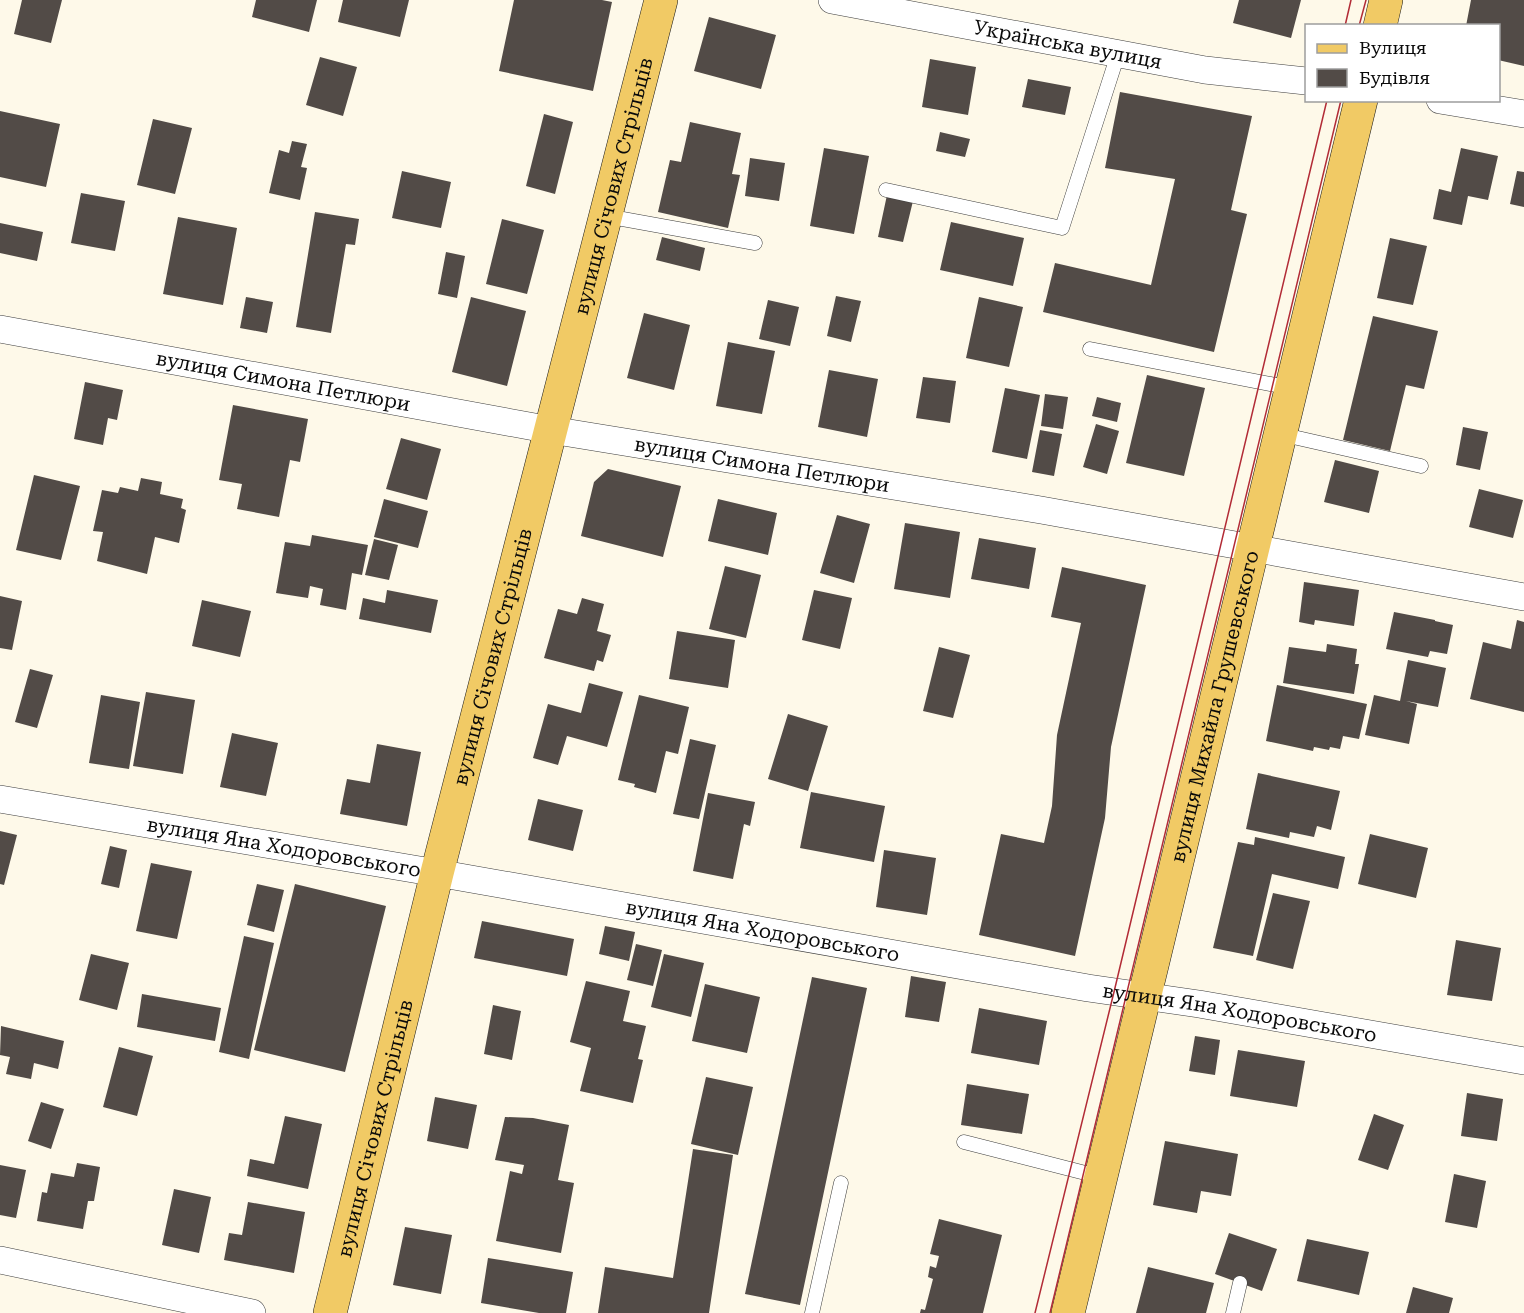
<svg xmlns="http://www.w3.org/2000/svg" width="1524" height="1313" viewBox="0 0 1524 1313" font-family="'Roboto Serif',serif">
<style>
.building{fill:#524b47}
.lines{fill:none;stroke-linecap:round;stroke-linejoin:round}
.lane-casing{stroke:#3d3d3d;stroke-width:15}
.street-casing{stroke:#3d3d3d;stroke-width:28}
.primary-casing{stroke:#1b1b1b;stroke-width:34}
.lane{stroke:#fff;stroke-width:14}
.street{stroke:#fff;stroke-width:27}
.primary{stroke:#f1ca65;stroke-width:33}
.tram{stroke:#b22b36;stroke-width:1.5}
.labels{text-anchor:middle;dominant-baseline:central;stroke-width:6;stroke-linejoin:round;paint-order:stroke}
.street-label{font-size:20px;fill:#0a0a0a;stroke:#fff}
</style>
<rect width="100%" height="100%" fill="#fef9e9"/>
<path class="building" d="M22,0h40l-11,43 -37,-9z
M256,0h61l-8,32 -57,-15z
M343,0h66l-9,37 -62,-15z
M514,0h88l10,2 -19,89 -94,-20z
M1239,0h62l-10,38 -58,-15z
M1471,0h53v66l-26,-6v-34h-32z
M709,17l67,18 -15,54 -67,-18z
M320,57l37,10 -14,49 -37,-11z
M930,59l46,8 -8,48 -46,-8z
M1028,79l43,8 -6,28 -43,-8z
M1120,92l132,24 -21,94 16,4 -33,138 -171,-40 12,-49 96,22 24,-106 -70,-11z
M0,111l60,13 -14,63 -46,-10z
M544,114l29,8 -18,72 -29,-8z
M153,119l39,9 -17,66 -38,-9z
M690,122l51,11 -9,41 8,1 -12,53 -70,-16 12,-52 11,2z
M940,132l30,7 -5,18 -29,-6z
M292,141l15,3 -6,23 6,1 -7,32 -31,-7 10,-43 10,3z
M824,148l45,8 -15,78 -44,-8z
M1461,148l37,8 -10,44 -20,-4 -6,29 -29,-6 6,-30 12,3z
M750,158l35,5 -6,38 -34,-5z
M402,171l49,11 -10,46 -49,-10z
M1517,171l7,1v35l-14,-3z
M81,193l44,8 -10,50 -44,-8z
M887,195l26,6 -10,41 -25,-5z
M315,212l44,7 -4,26 -9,-1 -15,89 -35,-6z
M178,217l59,11 -14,77 -60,-11z
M502,219l42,11 -17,64 -41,-10z
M951,222l73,16 -11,48 -73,-16z
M0,223l43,9 -6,29 -37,-8z
M662,237l43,11 -5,23 -44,-11z
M1390,238l37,8 -14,59 -36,-7z
M446,252l19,4 -8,42 -19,-4z
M836,296l25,5 -10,41 -24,-6z
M246,297l27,5 -6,31 -27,-5z
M471,297l55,14 -19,75 -55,-14z
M979,297l44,10 -14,60 -43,-9z
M768,300l31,7 -9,39 -31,-7z
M644,313l46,12 -16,65 -47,-12z
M1373,316l65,15 -14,58 -18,-4 -16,66 -47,-11z
M728,342l47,9 -13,63 -46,-8z
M829,370l49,9 -11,58 -49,-10z
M1147,375l58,13 -21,88 -58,-13z
M923,377l33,4 -6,42 -34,-5z
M85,382l38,8 -6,30 -9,-2 -5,27 -29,-6z
M1005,388l35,7 -13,64 -35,-7z
M1045,394l23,3 -5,32 -22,-3z
M1097,397l24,6 -4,19 -25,-6z
M233,405l75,14 -8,43 -10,-2 -11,57 -42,-8 5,-25 -23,-4z
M1096,424l23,7 -12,43 -24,-7z
M1463,427l25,5 -8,38 -24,-5z
M1040,430l22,4 -8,42 -22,-4z
M401,438l40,11 -14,51 -41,-11z
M1335,460l44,11 -10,42 -45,-11z
M608,469l73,17 -18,71 -82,-21 13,-54z
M34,475l46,11 -19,74 -45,-10z
M141,478l21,4 -2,12 23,5 -2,9 5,2 -7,33 -24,-6 -8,37 -50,-13 6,-29 -10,-1 9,-41 16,3 2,-6 18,4z
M1479,489l44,11 -10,38 -44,-11z
M384,499l44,12 -10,37 -44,-11z
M718,499l59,14 -9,42 -60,-14z
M837,515l33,9 -16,59 -34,-10z
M905,523l55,9 -10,66 -56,-9z
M312,535l56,10 -6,30 -10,-2 -6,37 -26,-5 3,-16 -13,-3 -2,12 -32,-5 9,-51 25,4z
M979,538l57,10 -7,41 -58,-10z
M374,539l24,6 -9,35 -24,-5z
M725,566l36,9 -15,63 -37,-9z
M1062,567l84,18 -35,162 -6,71 -30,138 -96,-21 22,-101 43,9 8,-37 5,-71 24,-112 -30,-6z
M1304,582l55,8 -5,36 -39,-6 -1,5 -15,-3z
M387,590l51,10 -7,33 -72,-14 4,-21 22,5z
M814,590l38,8 -12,51 -38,-9z
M0,596l22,5 -10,49 -12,-2z
M582,598l22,6 -7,27 14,4 -8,27 -6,-2 -3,11 -50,-13 14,-49 19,5z
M202,600l49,11 -11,46 -48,-11z
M1394,612l41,8v1l18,4 -6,29 -17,-3 -2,6 -42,-8z
M1517,620l7,2v90l-54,-13 13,-57 28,7z
M677,631l58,9 -7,48 -59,-9z
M1327,644l30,5 -2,15h4l-5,30 -71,-11 6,-36 37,5z
M939,647l31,8 -17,63 -30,-7z
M1408,660l38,8 -8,39 -32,-6 11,3 -8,40 -44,-9 9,-40 26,6z
M30,669l23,6 -16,53 -22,-6z
M589,683l34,9 -16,55 -40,-11 -9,29 -25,-7 15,-54 33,9z
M1277,685l90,19 -8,35 -16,-3 -3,13 -10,-2 -1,3 -15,-3 -1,4 -47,-10z
M146,692l49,8 -12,74 -50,-8z
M101,695l39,7 -11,67 -40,-6z
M639,695l50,12 -11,47 -12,-3 -10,42 -22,-6 1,-3 -17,-4z
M788,714l40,12 -20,65 -40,-12z
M232,733l46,10 -12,53 -46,-9z
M690,739l26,6 -17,74 -26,-5z
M377,744l44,8 -14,74 -67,-12 7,-35 23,4z
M1258,773l82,18 -9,39 -14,-4 -3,11 -24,-5 -1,6 -43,-9z
M811,792l74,14 -11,56 -74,-14z
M708,793l47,9 -5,24 -6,-2 -11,55 -40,-8z
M538,799l45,11 -10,41 -45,-11z
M0,831l17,4 -13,50 -4,-1z
M1370,834l58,14 -12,50 -58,-14z
M1255,837l90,20 -7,32 -66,-15 -19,82 -40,-8 25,-106 16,3z
M110,846l17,4 -8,38 -18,-4z
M884,850l52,8 -9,57 -51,-8z
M151,863l41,8 -15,68 -41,-8z
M257,884l27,6 -10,42 -27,-7z
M295,884l91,22 -41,166 -91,-22z
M1273,893l37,8 -17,68 -37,-9z
M482,921l92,18 -7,37 -93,-18z
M605,926l30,6 -6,29 -30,-7z
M244,936l30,7 -25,116 -30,-7z
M1456,940l45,8 -9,53 -45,-6z
M636,944l26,6 -9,36 -26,-6z
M91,954l38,9 -12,47 -38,-10z
M664,954l40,9 -13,54 -40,-10z
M911,976l35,6 -7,40 -34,-5z
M812,977l55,11 -67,317 -55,-11z
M586,981l44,10 -7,30 23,5 -8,33 5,1 -10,43 -53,-12 11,-43 -21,-6z
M705,984l55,13 -13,56 -55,-12z
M142,994l79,14 -6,33 -78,-14z
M493,1005l28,6 -9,49 -28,-6z
M979,1008l68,13 -8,44 -68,-12z
M1,1026l63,15 -6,28 -24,-6 -3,16 -25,-5 4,-17 -10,-2z
M1195,1036l25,4 -5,35 -26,-4z
M119,1047l34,9 -16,60 -34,-9z
M1238,1050l67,11 -8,46 -67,-11z
M706,1077l47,10 -15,68 -47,-11z
M967,1084l62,10 -7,40 -61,-9z
M1467,1093l36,6 -6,42 -36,-5z
M435,1097l42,8 -9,44 -41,-8z
M41,1102l23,7 -13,40 -23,-8z
M1374,1114l30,11 -16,45 -30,-10z
M285,1116l37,8 -14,65 -61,-13 3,-17 24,5z
M505,1117l28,1 36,7 -11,55 16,3 -13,70 -65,-12 14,-70 12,3 2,-9 -29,-5z
M1165,1141l73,13 -7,42 -30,-5 -4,22 -44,-8z
M693,1149l40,6 -24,158h-111l7,-46 68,11z
M77,1163l23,4 -6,34h-6l-5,28 -46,-8 5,-29 5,1 4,-20 23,4z
M0,1165l26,5 -10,48 -16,-3z
M1454,1174l32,7 -9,47 -32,-6z
M174,1189l37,8 -12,56 -37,-8z
M248,1202l57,10 -11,61 -70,-13 5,-27 13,2z
M939,1219l63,16 -19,78h-63l1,-4 4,1 8,-31 -5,-2 2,-11 6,2 3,-12 -9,-2z
M405,1227l47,8 -11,59 -48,-9z
M1229,1233l48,16 -15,42 -47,-17z
M1307,1239l62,13 -10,43 -62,-14z
M488,1258l85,14 -7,41h-27l-58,-10z
M1148,1267l66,16 -8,30h-70z
M1413,1287l40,11 -4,15h-43z"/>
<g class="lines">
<defs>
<path id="lane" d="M886,190l176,38 56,-174
M606,216l149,27
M1090,349l201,39
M1280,434l141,32
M964,1142l137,35
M812,1313l29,-130
M1233,1313l7,-30"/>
<g id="street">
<path id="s1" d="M832,0l373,70 101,11"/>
<path d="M1440,100l84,14"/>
<path id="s2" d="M0,329l551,101 490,80 483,87"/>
<path id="s3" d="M0,799l437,74 651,115 111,16 325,57"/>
<path d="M0,1260l252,53"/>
</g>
<g id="primary">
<path d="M1380,26l6,-26"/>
<path id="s4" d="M330,1313l107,-440 224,-873"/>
<path id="s5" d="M1068,1313l293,-1213"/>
</g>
</defs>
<use href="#lane" class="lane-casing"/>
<use href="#street" class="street-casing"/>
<use href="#primary" class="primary-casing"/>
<use href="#lane" class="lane"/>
<use href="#street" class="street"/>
<use href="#primary" class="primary"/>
<path class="tram" d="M1345,26l6,-26
M1359,26l7,-26
M1035,1313l79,-321 213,-892
M1050,1313l291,-1213"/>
</g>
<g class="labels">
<g class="street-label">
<text stroke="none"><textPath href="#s1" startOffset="240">Українська вулиця</textPath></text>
<text stroke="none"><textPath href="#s4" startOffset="1162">вулиця Січових Стрільців</textPath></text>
<text stroke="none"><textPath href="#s2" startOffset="288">вулиця Симона Петлюри</textPath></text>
<text stroke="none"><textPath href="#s2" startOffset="774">вулиця Симона Петлюри</textPath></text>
<text stroke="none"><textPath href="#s4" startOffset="676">вулиця Січових Стрільців</textPath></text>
<text stroke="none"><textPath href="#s5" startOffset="624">вулиця Михайла Грушевського</textPath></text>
<text stroke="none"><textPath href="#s3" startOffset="288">вулиця Яна Ходоровського</textPath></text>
<text stroke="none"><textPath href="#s3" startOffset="774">вулиця Яна Ходоровського</textPath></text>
<text stroke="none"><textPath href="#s3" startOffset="1258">вулиця Яна Ходоровського</textPath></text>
<text stroke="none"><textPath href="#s4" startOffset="190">вулиця Січових Стрільців</textPath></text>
</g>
</g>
<rect x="1305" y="24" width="195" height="78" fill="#ffffff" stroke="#9d9d9d" stroke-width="1.5"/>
<rect x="1317" y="44" width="30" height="9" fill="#f1ca65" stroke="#9d9d9d" stroke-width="1.5"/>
<text x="1359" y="54" font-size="18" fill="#0a0a0a">Вулиця</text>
<rect x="1317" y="69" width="30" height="18" fill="#524b47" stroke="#9d9d9d" stroke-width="1.5"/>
<text x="1359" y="84" font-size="18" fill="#0a0a0a">Будівля</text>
</svg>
